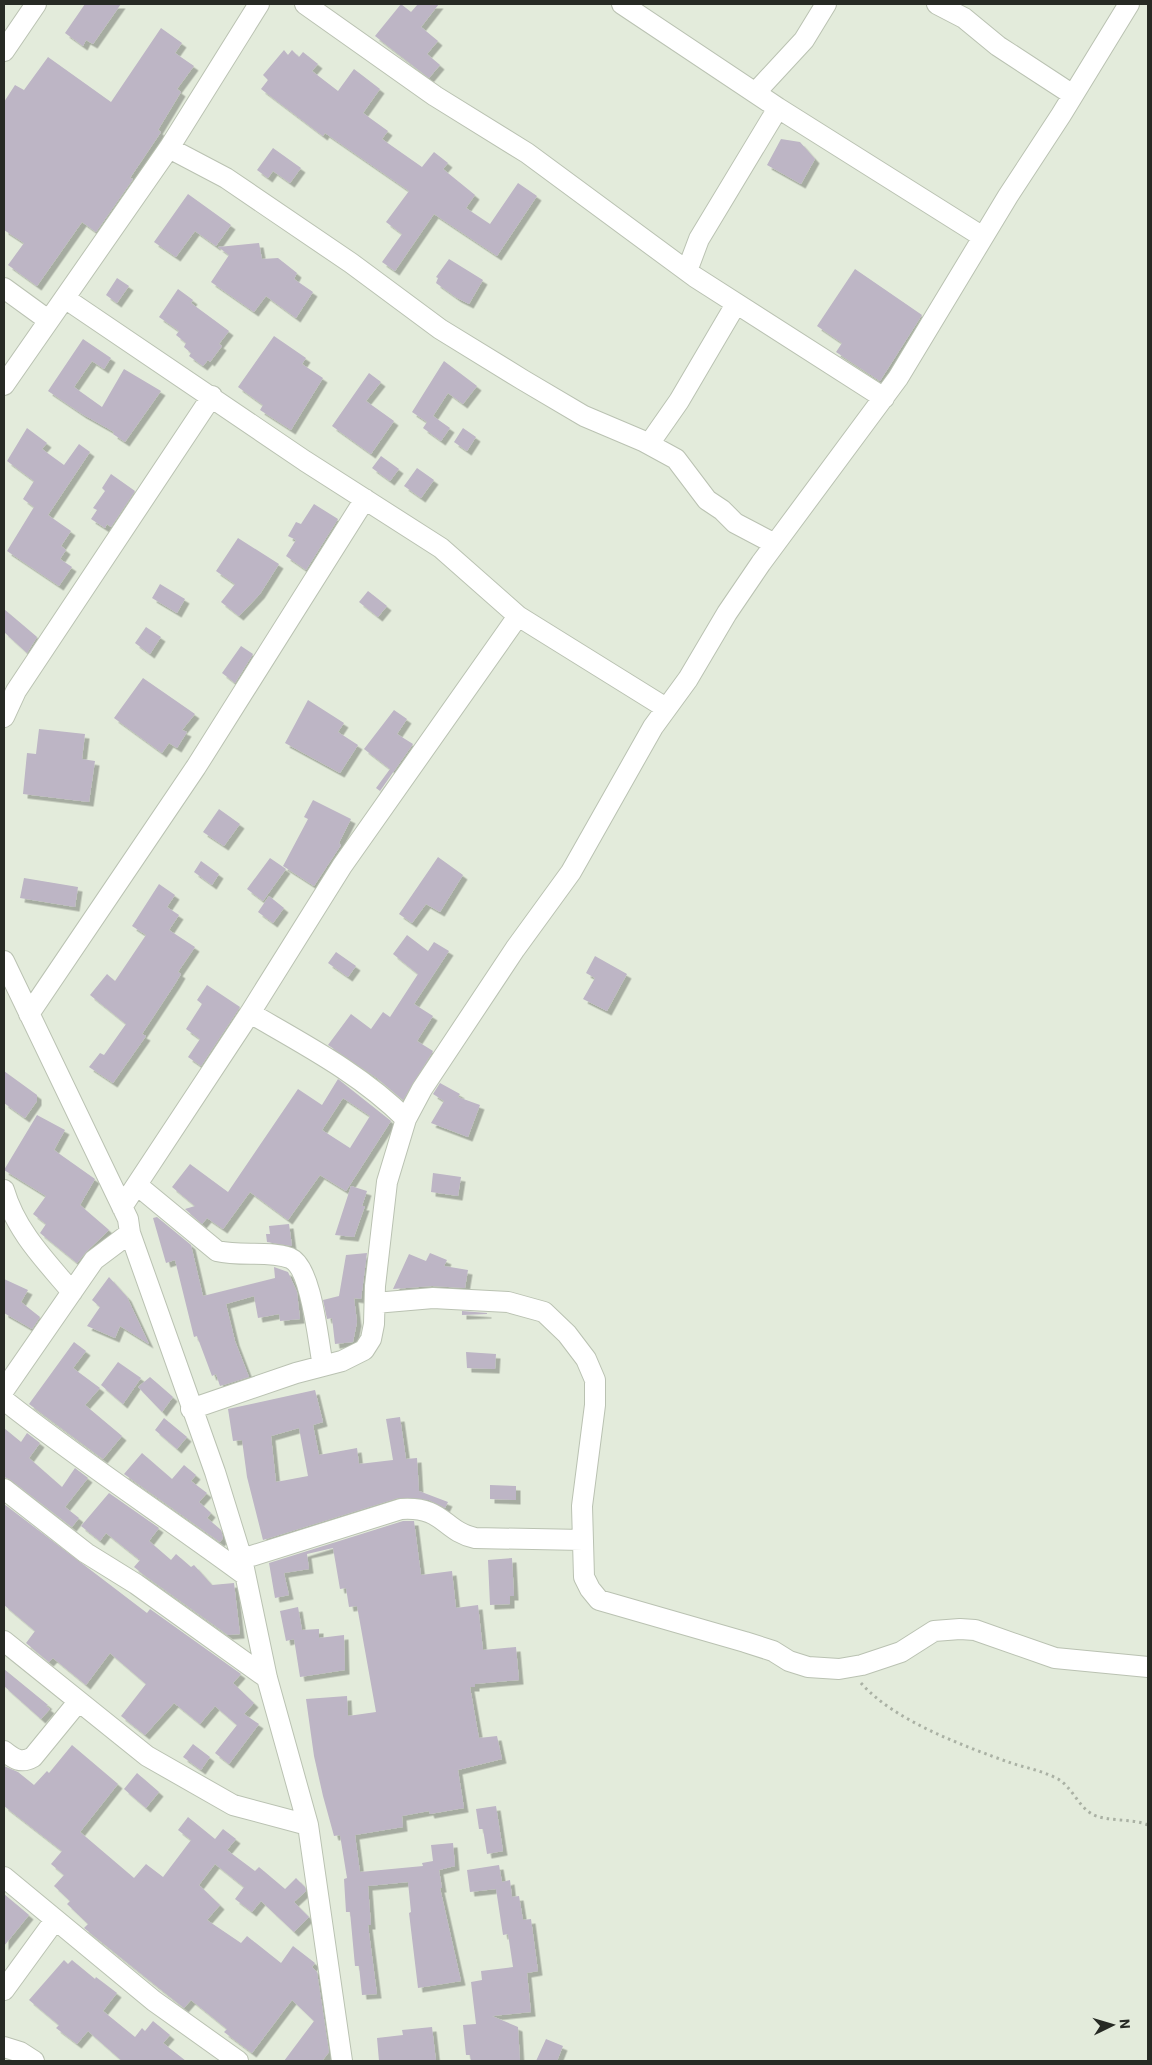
<svg xmlns="http://www.w3.org/2000/svg" width="1152" height="2065" viewBox="0 0 1152 2065" font-family="'IBM Plex Sans',sans-serif">
<style>
.building{fill:#bdb5c5;fill-rule:evenodd;filter:url(#shadow)}
.lines{fill:none;stroke-linecap:round;stroke-linejoin:round}
.street-casing{stroke:#bac2b2;stroke-width:22}
.path{stroke:#aab1a4;stroke-width:3;stroke-dasharray:2.5 4;stroke-linecap:butt}
.street{stroke:#fff;stroke-width:20}
</style>
<defs>
<filter id="shadow"><feDropShadow dx="4.5" dy="4.5" stdDeviation="0" flood-color="#0004"/></filter>
</defs>
<rect width="100%" height="100%" fill="#e3ebdb"/>
<path class="building" d="M85,4h36l-28,40 -7,-4 -3,6 -18,-13z
M401,4l10,8 7,-8h21l-18,23 17,14 -11,13 13,11 -11,13 -54,-42z
M161,28l21,15 -7,10 19,13 -17,23 4,3 -23,38 3,2 -31,46 3,1 -37,53 -14,-10 -45,64 -29,-21 16,-22 -20,-13v-128l11,-17 9,5 24,-33 63,45z
M284,50l4,5 4,-5 7,7 4,-5 15,12 -6,7 26,20 16,-22 26,20 -17,24 25,18 -6,8 40,28 12,-15 14,11 -5,6 32,26 -9,13 24,16 28,-41 19,13 -40,60 -63,-42 -39,57 -13,-9 20,-28 -16,-12 23,-31 -84,-58 -2,3 -62,-47 7,-9 -5,-5z
M781,139l19,3 15,17 -14,25 -34,-19z
M273,148l28,20 -11,15 -17,-12 -5,7 -11,-8z
M188,194l43,31 -15,21 -21,-15 -19,26 -22,-15z
M259,243l3,16 16,-1 19,15 -3,6 19,13 -17,26 -30,-22 -12,16 -43,-30 18,-27 -11,-8z
M449,259l34,21 -14,24 -12,-6 -21,-15 2,-5 -2,-1z
M855,269l67,46 -42,66 -44,-29 6,-9 -25,-17z
M117,278l12,8 -12,17 -11,-8z
M178,289l15,11 -2,3 38,28 -10,13 3,2 -12,16 -2,-2 -5,6 -14,-10 2,-3 -7,-6 2,-4 -10,-8 3,-4 -20,-14z
M274,336l32,22 -4,6 21,14 -32,52 -31,-20 3,-5 -25,-18z
M83,339l28,19 -7,11 -12,-8 -18,26 28,20 22,-38 37,22 -36,51 -12,-8 1,-2 -32,-18 -34,-23z
M444,361l33,25 -14,18 -15,-11 -15,23 17,12 -9,13 -18,-13 4,-6 -15,-10z
M369,373l12,9 -15,19 28,20 -23,33 -39,-28z
M27,428l20,15 -5,6 22,16 15,-21 11,8 -42,63 23,16 -10,15 5,4 -6,9 12,8 -13,19 -52,-35 27,-44 -11,-8 11,-18 -27,-20z
M463,428l13,9 -9,14 -13,-9z
M381,456l18,13 -9,12 -18,-13z
M417,468l17,12 -13,18 -17,-12z
M111,474l24,17 -24,36 -4,-3 -2,4 -14,-9 6,-9 -4,-2 12,-17 -3,-3z
M314,504l24,15 -32,51 -20,-14 10,-16 -8,-4 8,-14 5,2z
M238,538l41,26 -19,30 -21,22 -18,-14 14,-18 -19,-13z
M160,584l25,15 -8,14 -25,-15z
M368,591l19,15 -9,11 -19,-15z
M4,609l33,28 -10,16 -23,-21z
M146,627l15,10 -11,17 -15,-11z
M241,646l12,8 -18,29 -13,-10z
M143,678l52,36 -13,16 5,2 -10,16 -8,-5 -7,10 -48,-35z
M308,700l36,23 -6,9 20,13 -18,28 -55,-30z
M394,710l13,9 -10,15 16,10 -33,47 -4,-3 14,-19 -26,-20z
M39,729l46,5 -3,25 13,2 -6,41 -66,-8 4,-41 9,1z
M313,800l38,19 -12,24 2,2 -27,41 -31,-20 25,-47 -4,-2z
M219,809l21,15 -16,22 -21,-14z
M438,857l25,18 -23,37 -14,-8 -14,19 -13,-9z
M270,858l16,11 -23,32 -16,-12z
M201,861l18,13 -7,11 -18,-13z
M24,878l54,9 -3,20 -55,-9z
M159,884l16,11 -8,12 12,8 -10,15 26,17 -17,25 3,2 -6,10 -33,50 4,2 -33,47 -24,-16 11,-14 4,2 22,-31 -36,-29 17,-21 8,7 31,-46 -14,-9z
M269,896l15,12 -11,15 -15,-11z
M407,935l21,16 6,-9 15,9 -35,53 19,12 -16,25 16,10 -30,49 -26,-22 -49,-33 23,-31 20,15 12,-17 7,5 28,-43 -25,-20z
M336,952l20,14 -8,11 -20,-14z
M595,956l32,18 -20,37 -24,-12 12,-21 -9,-5z
M207,985l33,22 -39,59 -13,-9 12,-18 -14,-10 16,-25 -5,-4z
M4,1071l33,24v6l-12,17 -21,-15z
M338,1079l53,42 -45,70 -26,-16 -32,45 -38,-28 -27,37 -16,-11 -5,6 -17,-15 10,-3 -23,-19 18,-23 38,28 70,-103 24,16zM343,1098l27,18 -20,32 -28,-18z
M440,1083l20,11 -2,3 22,8 -12,32 -37,-14 13,-22 -11,-7z
M37,1115l28,15 -11,20 41,29 -15,26 29,25 -22,21 -10,12 -37,-30 6,-9 -13,-10 13,-18 -42,-26z
M433,1173l28,4 -3,19 -27,-4z
M351,1186l16,5 -5,15h3l-11,31 -19,-2z
M157,1217l34,28 12,51 72,-18 -1,-11 14,5 9,20 3,27 -20,2 -1,-7 -21,4 -4,-22 -28,8 9,37 14,36 -29,9 -4,-12 -4,2 -15,-40 -3,1 -19,-77 -9,3 -13,-45z
M289,1224l3,22 -25,-4 -1,-8h4l-1,-8z
M367,1253l-6,46 -7,-1 3,24 -4,20 -18,2 -3,-26 -5,1 -4,-19 16,-4 7,-41z
M430,1253l17,7 -3,6 24,4 -3,18 -33,-2 -39,3 16,-35 17,7z
M109,1277l18,20 22,47 -29,-18 -5,12 -28,-12 13,-19 -8,-7z
M4,1279l24,11 -7,12 19,15 -8,12 -28,-16z
M462,1311l25,2v1l-25,1z
M74,1342l12,9 -13,17 27,20 -15,17 37,31 -19,23 -74,-55z
M466,1352l30,2 -1,15 -28,-1z
M118,1362l23,16 -18,26 -22,-19z
M150,1377l23,20 -11,15 -24,-25z
M315,1390l8,32 -10,3 6,30 38,-7 2,16 34,-4 -7,-41 14,-2 6,42 11,-1 2,33 29,11 -3,6 -16,-8 -31,-2 -135,42 -16,-63 -5,-37 -9,1 -5,-32zM299,1428l9,48 -32,6 -5,-46z
M164,1418l23,19 -10,12 -22,-19z
M4,1428l17,14 6,-9 13,10 -11,15 33,29 13,-19 13,10 -23,29 14,11 -7,9 -61,-47 -7,-3z
M142,1453l30,26 12,-14 12,10 -5,6 16,12 -8,9 12,11 -4,5 14,12 2,8 -3,4 -96,-68z
M490,1485l26,1v14l-26,-1z
M109,1493l50,35 -10,13 22,19 5,-6 15,13 3,-2 18,20 22,-2 6,51 -12,1 -84,-60 -10,-8 6,-7 -34,-27 -6,8 -19,-15z
M4,1504l143,109 3,-4 91,65 -8,9 21,20 -10,11 15,10 -30,40 -14,-11 22,-28 -22,-19 -15,18 -26,-21 -29,32 -24,-19 25,-32 -36,-31 -24,32 -33,-27 -4,4 -23,-19 9,-12 -31,-26z
M403,1521h11l7,54 31,-4 4,37 22,-3 5,45 33,-3 3,33 -44,4v3h-5l9,51 18,-2 5,23 -44,11 6,38 -34,6 -1,-3 -27,5 1,11 -48,8 5,37 63,-6 -1,-3 11,-2 -2,-16 22,-2 2,23 -16,4 3,18h-2l21,93 -43,7 -9,-75 2,-1 -3,-30 -40,4 3,39h-3l9,69 -15,1 -3,-29h-4l-5,-54h-4l-2,-33 3,-1 -7,-43 -6,1 -11,-40 -9,-40 -8,-57 41,-3 1,20 28,-4 -19,-106 -8,1 -3,-19 -6,1 -7,-41 -26,6 2,15 -25,4 5,22 -14,3 -6,-35z
M512,1558l2,38h-4v8l-20,1 -2,-45z
M298,1607l4,23 17,-1v9l25,-3 1,35 -45,7 -6,-38 -8,2 -6,-30z
M4,1669l44,36 -2,1 4,3 -9,10 -37,-33z
M193,1744l17,13 -9,13 -18,-13z
M72,1745l46,39 -38,48 54,46 12,-14 17,13 28,-37 -13,-10 10,-13 27,22 8,-10 13,10 -9,11 28,21 4,-4 26,22 11,-11 9,9 1,4 -12,11 15,15 -15,15 -33,-31 -9,11 -17,-13 9,-12 -29,-23 -16,21 21,20 -13,15 34,23 6,-7 34,27 12,-17 22,17 -3,4 5,5 12,80 -7,9h-38l30,-40 -22,-21 -40,53 -28,-21 3,-3 -36,-29 -7,8 -100,-80 4,-4 -21,-20 3,-3 -16,-15 10,-11 -13,-11 11,-13 -58,-45v-40l14,6 16,13 13,-14 2,2z
M137,1773l22,19 -13,16 -22,-19z
M496,1806l7,45 -16,3 -4,-25h-4l-3,-20z
M499,1865l3,17 8,-2 2,17 7,-1 4,24 8,-1 7,52 -11,2 4,39 -39,4 26,11 2,34h-49l-1,-6h-4l-3,-30 13,-1 -5,-42 11,-2 -1,-9 32,-4 -5,-33 -5,1 -7,-46 -26,3 -3,-22z
M4,1894l25,21 -25,31z
M64,1960l4,4 4,-4 23,19 1,-2 21,16 -14,18 32,26 7,-9 3,3 8,-10 17,14 -7,8 23,18h-64l-34,-30 -11,13 -21,-16 3,-3 -30,-25z
M432,2027l4,34h-57l-2,-23 26,-3 -1,-5z
M546,2039l17,7 -6,15h-21z"/>
<g class="lines">
<defs>
<path id="street" d="M305,4l130,92 92,57 168,124 189,121
M622,4l156,104 205,129
M937,4l27,14 34,28 75,49
M4,51l32,-47
M755,93l49,-53 22,-36
M169,148l57,30 125,85 89,66 83,51 61,36 59,25 33,18 31,41 15,10 13,13 40,21
M687,271l12,-32 79,-131
M4,288l44,32
M66,299l239,162 136,87 77,68 148,92
M4,385l165,-237 90,-144
M649,444l30,-43 57,-97
M4,717l12,-26 196,-295
M4,961l124,258 2,14 85,239 27,87 25,119 41,147 34,236
M250,1013c55,32 111,61 156,106
M29,1014l167,-247 169,-268
M137,1185l80,66c24,6 50,-1 73,7 22,9 28,84 33,108
M4,1190c12,41 41,70 68,102
M122,1207l128,-194 92,-147 176,-250
M375,1303l58,-5 75,4 36,10 23,22 19,25 9,21v25l-13,101 2,71 6,12 9,11 146,42 28,9 16,10 19,6 31,2 23,-4 39,-13 33,-21 26,-2 15,1 80,28 93,9
M4,1390l90,-130 36,-27
M4,1400c78,62 161,116 241,175
M191,1409l105,-36 46,-12 22,-11 7,-11 3,-15 1,-38 12,-104 19,-63 16,-30 93,-140 56,-77 82,-145 35,-48 39,-66 34,-50 137,-185 110,-182 53,-81 68,-111
M4,1489l82,64 50,31 131,94
M242,1559l159,-50c43,-3 42,22 74,29l108,2
M4,1641l143,115 86,49 75,20
M4,1751c10,8 17,13 29,6l45,-55
M4,1877l150,124 84,60
M4,1990l51,-70
M4,2047l16,5 14,9"/>
</defs>
<use href="#street" class="street-casing"/>
<path class="path" d="M861,1683c33,38 103,63 150,80 16,5 32,8 47,16 14,8 20,27 34,35 14,8 40,4 56,11"/>
<use href="#street" class="street"/>
</g>
<rect width="1152" height="2065" fill="none" stroke="#272a24" stroke-width="10"/>
<g transform="translate(1112 2025) rotate(85)" stroke="#e3ebdb" stroke-width="4" paint-order="stroke">
<path d="M0-4L9 19L0 12L-9 19Z" fill="#272a24"/>
<text y="-8" font-size="14" font-weight="bold" text-anchor="middle" fill="#272a24">N</text>
</g>
</svg>
